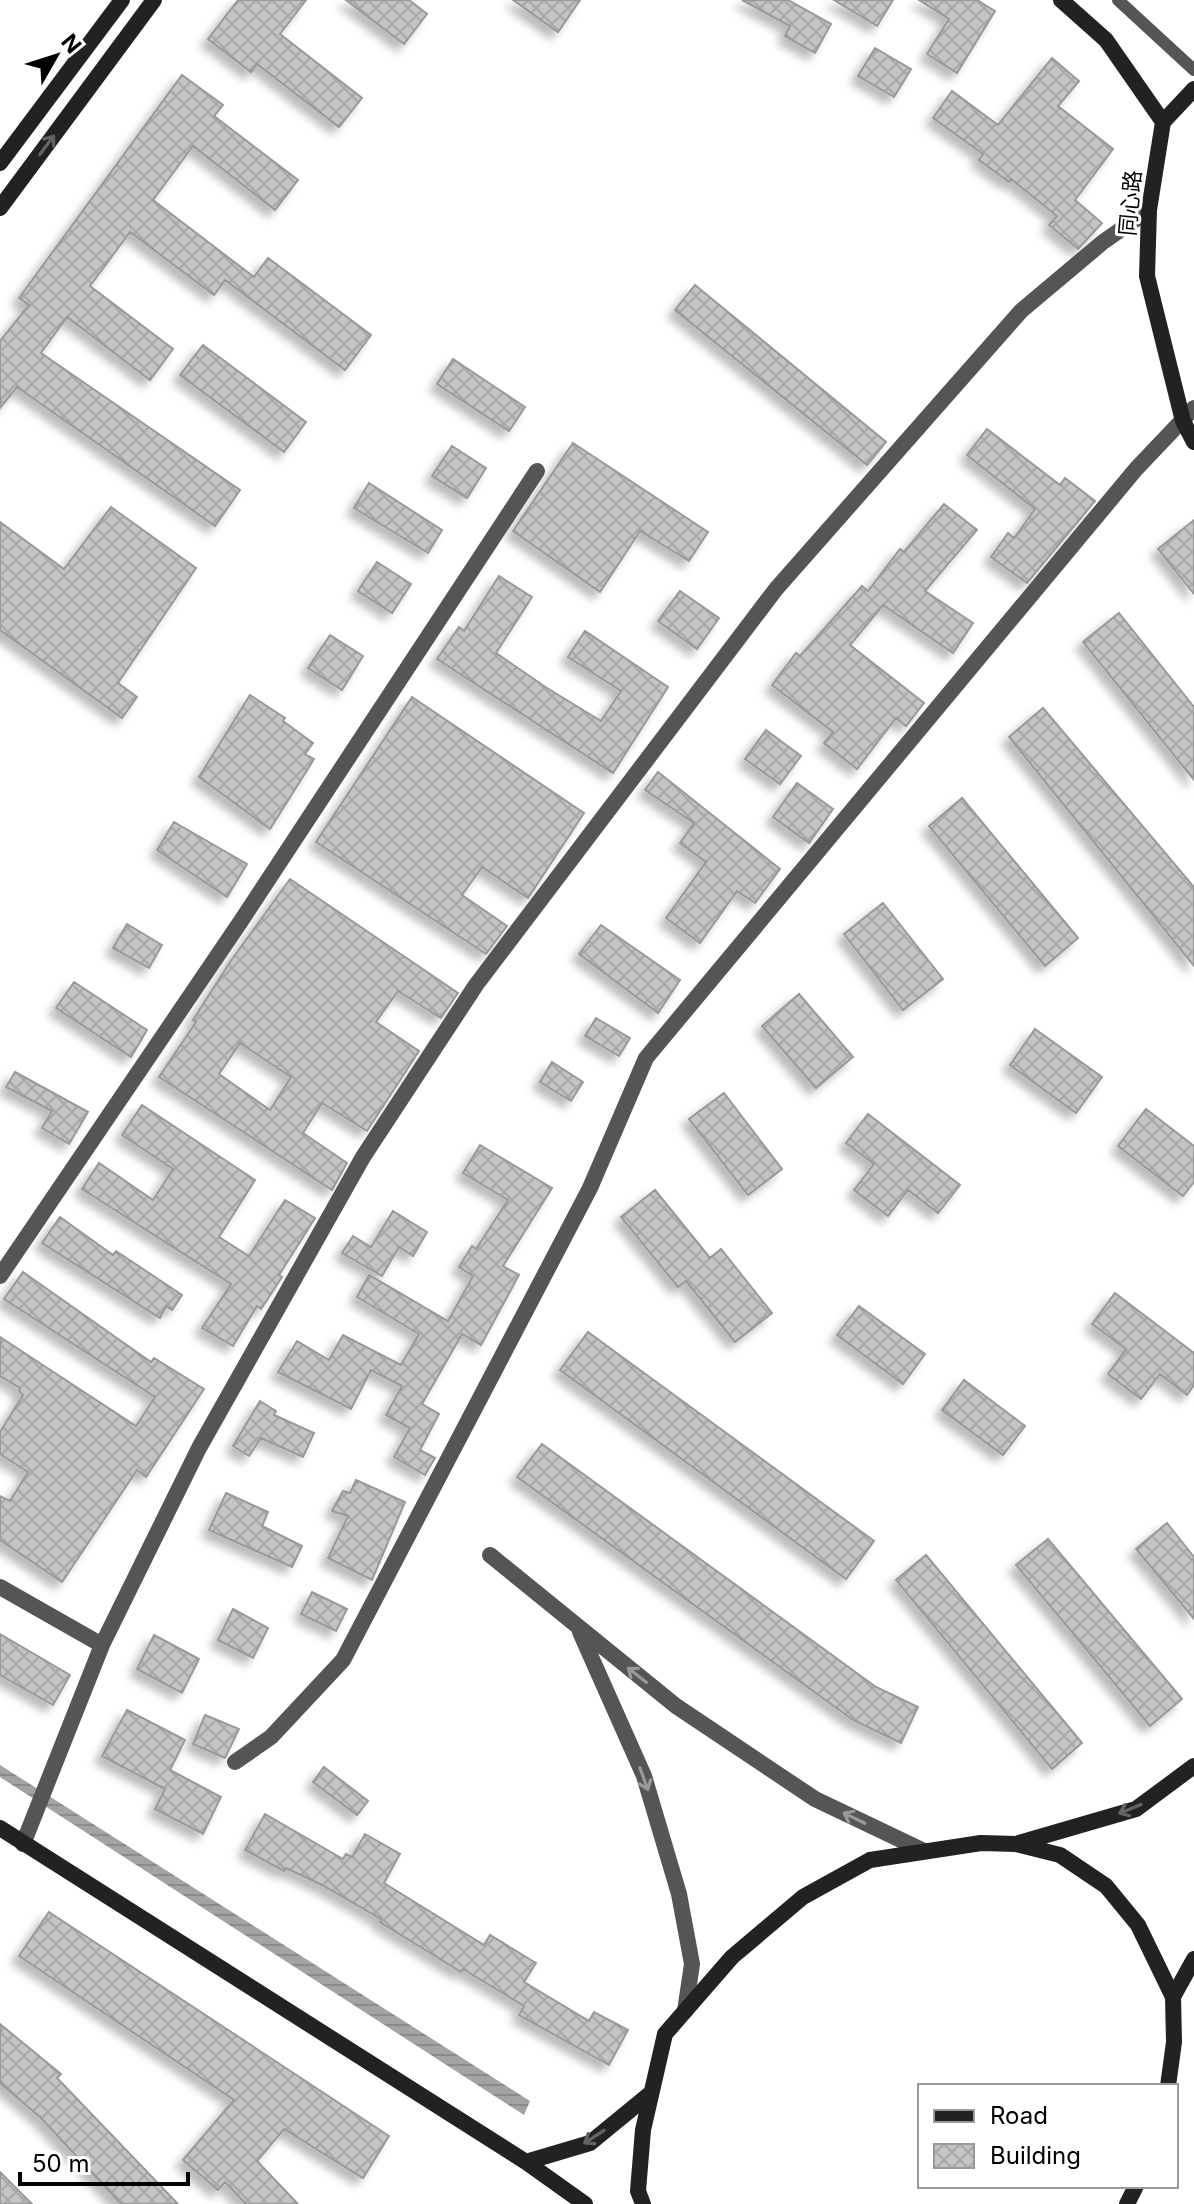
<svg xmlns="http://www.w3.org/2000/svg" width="1194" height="2204" viewBox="0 0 1194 2204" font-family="Inter,'Noto Sans SC',sans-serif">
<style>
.water{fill:url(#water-rules)}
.building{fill:url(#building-cross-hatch);stroke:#999;stroke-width:2;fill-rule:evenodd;filter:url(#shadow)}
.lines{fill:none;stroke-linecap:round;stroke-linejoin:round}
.lane{stroke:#555;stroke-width:12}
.street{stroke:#555;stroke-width:16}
.secondary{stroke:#222;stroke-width:16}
.oneway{stroke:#646464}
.oneway2{stroke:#999}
.labels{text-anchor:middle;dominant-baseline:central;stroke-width:6;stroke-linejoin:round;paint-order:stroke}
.street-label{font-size:22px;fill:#000;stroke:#fff}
</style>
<defs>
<pattern id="water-rules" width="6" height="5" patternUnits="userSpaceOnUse" patternTransform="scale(2)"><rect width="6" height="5" fill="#a3a3a3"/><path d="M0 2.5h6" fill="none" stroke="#8b8b8b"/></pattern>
<pattern id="building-cross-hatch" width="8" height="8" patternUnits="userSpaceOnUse" patternTransform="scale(2)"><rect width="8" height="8" fill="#c4c4c4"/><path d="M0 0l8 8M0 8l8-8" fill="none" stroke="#a7a7a7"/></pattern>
<filter id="shadow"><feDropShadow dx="-7" dy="7" stdDeviation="4" flood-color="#0004"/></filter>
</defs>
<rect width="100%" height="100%" fill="#fff"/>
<path class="water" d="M0,1765l530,336 -6,14 -524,-338z"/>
<path class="building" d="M238,0h68l-26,34 82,64 -23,29 -82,-63 -6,8 -43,-33z
M346,0h63l18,14 -23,30z
M513,0h67l-22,32z
M742,0h46l43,24 -16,29 -30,-17 5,-10z
M834,0h59l-16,26z
M919,0h58l18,11 -38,62 -30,-19 22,-35z
M875,48l36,21 -17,28 -36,-21z
M1052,58l27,23 -21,25 55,43 -38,51 27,23 -24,26 -29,-24 8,-9 -46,-37 -2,3 -30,-22 4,-6 -50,-36 19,-27 46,34z
M182,75l41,30 -9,11 84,64 -23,30 -82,-64 -40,54 101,77 14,-19 103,77 -26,35 -120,-90 -11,15 -84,-63 -40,54 83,63 -23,31 -83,-63 -26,36 199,137 -25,36 -198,-139 -17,21v-67l29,-36 -10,-7z
M695,285l191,157 -19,23 -192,-155z
M203,345l103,77 -22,30 -104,-77z
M453,359l72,48 -16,24 -72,-47z
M987,429l73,56 5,-7 30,23 -68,82 -36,-26 17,-24 6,5 21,-29 -68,-54z
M573,443l135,89 -19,29 -49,-30 -40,61 -87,-61z
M452,446l34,22 -19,30 -35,-22z
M369,483l73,47 -14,23 -74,-45z
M944,504l33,26 -52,61 48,32 -20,30 -70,-48 -33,40 74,58 -18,23 -10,-8 -39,51 -33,-26 9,-11 -61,-47 24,-32 4,3 62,-70 6,5 32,-42 4,3z
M111,507l85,61 -78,115 19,14 -15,21 -122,-88v-108l64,47z
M1194,520v74l-36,-45z
M377,562l34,22 -19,29 -34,-22z
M499,576l33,21 -36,56 51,35 54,33 20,-30 -53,-34 17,-26 83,56 -55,86 -176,-114 22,-32 5,4z
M680,591l39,27 -22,31 -39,-28z
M1119,613l75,94v73l-111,-138z
M330,635l33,21 -21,34 -34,-22z
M250,695l35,23 -2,3 30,22 -8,11 9,5 -44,70 -71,-52z
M412,697l172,116 -56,85 -46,-31 -20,28 45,31 -21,28 -170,-112z
M1043,708l151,179v79l-185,-229z
M766,730l35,26 -21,28 -35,-25z
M658,772l122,97 -25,34 -18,-12 -37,52 -34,-25 40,-56 -26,-19 14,-20 -49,-33z
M797,783l36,26 -24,34 -36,-26z
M962,798l116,140 -33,28 -116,-140z
M174,822l73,42 -20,33 -70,-47z
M290,879l168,114 -17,25 -43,-27 -22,31 43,29 -52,80 -45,-28 -19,30 44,30 -15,27 -173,-113 37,-55 -3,-2 37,-58zM240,1043l51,34 -21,33 -51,-36z
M883,903l60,76 -40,31 -59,-76z
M127,924l35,21 -13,23 -36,-20z
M601,925l79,55 -22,33 -79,-59z
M74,982l73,48 -16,27 -75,-49z
M799,994l54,63 -37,31 -54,-62z
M596,1018l34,20 -11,18 -34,-20z
M1035,1029l67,48 -26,36 -66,-48z
M552,1062l31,20 -12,19 -31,-19z
M15,1072l73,40 -19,32 -27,-16 10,-17 -46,-24z
M724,1093l58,76 -34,26 -59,-76z
M142,1105l113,75 -36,57 30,19 36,-56 30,18 -36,57 3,2 -21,32 -4,-3 -24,40 -31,-18 29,-44 -149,-95 17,-26 54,37 20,-31 -51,-34z
M1146,1109l48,37v36l-11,14 -65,-50z
M868,1114l92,71 -22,28 -30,-23 -20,26 -34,-26 20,-26 -28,-21z
M480,1145l72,43 -49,78 16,9 -38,70 -19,-11 -40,70 17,10 -19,36 15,8 -10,17 -31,-18 16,-29 -24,-13 16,-29 -31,-16 -20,39 -73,-37 19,-31 32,19 14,-25 58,30 18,-31 -62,-37 12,-22 79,46 25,-45 -14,-9 13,-21 4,3 32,-49 -45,-27z
M655,1190l55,68 11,-9 51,64 -37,29 -49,-61 -8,6 -57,-70z
M393,1211l34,21 -14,24 -14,-9 -17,29 -40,-23 11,-17 18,11z
M60,1217l53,38 3,-4 66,44 -10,15 -6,-4 -6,12 -118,-75z
M23,1272l128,90 3,-4 50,31 -58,88 -9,-7 -75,112 -62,-42v-44l10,5 18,-29 -28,-18v-22l23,-37 -4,-4 1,-3 -20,-12v-39l136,89 19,-29 -151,-98z
M1115,1293l79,60v32l-7,10 -27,-21 -19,25 -33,-25 18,-25 -34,-25z
M859,1306l66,48 -22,30 -66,-49z
M588,1332l286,209 -28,38 -286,-209z
M964,1380l61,46 -22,29 -61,-45z
M260,1401l16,10 -2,4 40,18 -11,24 -42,-19 -12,18 -16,-10z
M542,1444l334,243 42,20 -17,36 -48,-23 -336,-243z
M356,1480l49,22 -33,78 -44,-22 20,-42 -16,-5 11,-20 7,2z
M226,1493l42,19 -6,14 40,20 -10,21 -83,-37z
M1167,1523l27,34v62l-58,-70z
M1048,1539l134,160 -32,27 -134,-161z
M926,1555l156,188 -30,26 -156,-189z
M312,1592l35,17 -11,22 -35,-17z
M233,1609l35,19 -15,30 -35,-18z
M0,1634l70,41 -17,30 -53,-30z
M154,1635l45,24 -17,34 -45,-24z
M127,1710l58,30 -15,30 51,27 -18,37 -48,-25 10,-20 -63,-33z
M205,1715l34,14 -14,29 -32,-14z
M324,1767l44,34 -11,14 -44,-33z
M265,1814l78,45 3,-5 6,3 13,-23 35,20 -16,29 100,62 6,-10 46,28 -12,19 65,39 5,-9 34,18 -19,35 -90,-50 5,-9 -61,-37 -2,3 -81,-50 1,-3 -59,-34 -36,-17 -2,3 -39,-21z
M49,1912l340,224 -26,42 -79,-49 -27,32 41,43h-52l-21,-22 -7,8 -35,-30 51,-60 -215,-144z
M0,2024l61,50 -4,4 121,126h-57l-81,-87 -40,-34z
M0,2172l32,32h-32z"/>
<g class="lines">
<path class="lane" d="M1118,0l76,70"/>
<path class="street" d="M0,1276l241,-355 296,-450
M490,1555l186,151 139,93 109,52
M0,1587l102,58
M580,1632l64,144 35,118 13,70 -7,47
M235,1762l36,-25 72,-77 247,-472 56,-130 490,-589 58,-61
M23,1844l79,-199 97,-197 164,-291 113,-172 300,-396 245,-278 82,-69 46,-32"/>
<path class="secondary" d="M1061,0l45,40 57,82 -14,88 -2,66 36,145 11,21
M1163,122l31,-33
M0,163l122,-163
M0,208l154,-208
M0,1828l526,334 59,42
M1019,1843l117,-34 58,-43
M1173,1997l21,-38
M526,2162l64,-19 61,-50
M643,2204l-5,-13 5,-61 22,-96 67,-77 71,-60 67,-37 111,-17 35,1 44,11 46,31 32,39 35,72 1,45 -6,44
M1127,2204l9,-18"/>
</g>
<defs><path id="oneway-shaft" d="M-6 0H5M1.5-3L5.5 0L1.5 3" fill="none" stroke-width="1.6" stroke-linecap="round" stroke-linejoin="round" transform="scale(2)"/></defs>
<g class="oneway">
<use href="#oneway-shaft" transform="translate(47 145) rotate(-53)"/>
<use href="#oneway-shaft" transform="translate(1130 1809) rotate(158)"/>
<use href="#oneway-shaft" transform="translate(594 2137) rotate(147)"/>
</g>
<g class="oneway2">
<use href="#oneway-shaft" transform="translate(637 1675) rotate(-142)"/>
<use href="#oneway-shaft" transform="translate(644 1779) rotate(70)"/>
<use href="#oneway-shaft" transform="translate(854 1818) rotate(-154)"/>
</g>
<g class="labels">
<g class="street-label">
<text transform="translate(1130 203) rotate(-85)">同心路</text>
</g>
</g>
<rect x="918" y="2084" width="260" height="104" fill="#ffffff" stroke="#999999" stroke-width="2"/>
<rect x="934" y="2110" width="40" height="12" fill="#222222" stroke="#999999" stroke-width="2"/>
<text x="990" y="2124" font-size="24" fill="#000000">Road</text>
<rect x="934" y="2144" width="40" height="24" fill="url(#building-cross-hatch)" stroke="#999999" stroke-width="2"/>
<text x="990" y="2164" font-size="24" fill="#000000">Building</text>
<g transform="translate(56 56) rotate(51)" stroke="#ffffff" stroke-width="6" paint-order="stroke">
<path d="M0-6L14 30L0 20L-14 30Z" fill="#000000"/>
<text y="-12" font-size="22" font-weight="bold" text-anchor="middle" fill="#000000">N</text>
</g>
<path d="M20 2172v12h168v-12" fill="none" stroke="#000000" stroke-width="4"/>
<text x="32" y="2172" font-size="24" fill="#000000" stroke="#ffffff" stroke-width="6" paint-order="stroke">50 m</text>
</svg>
